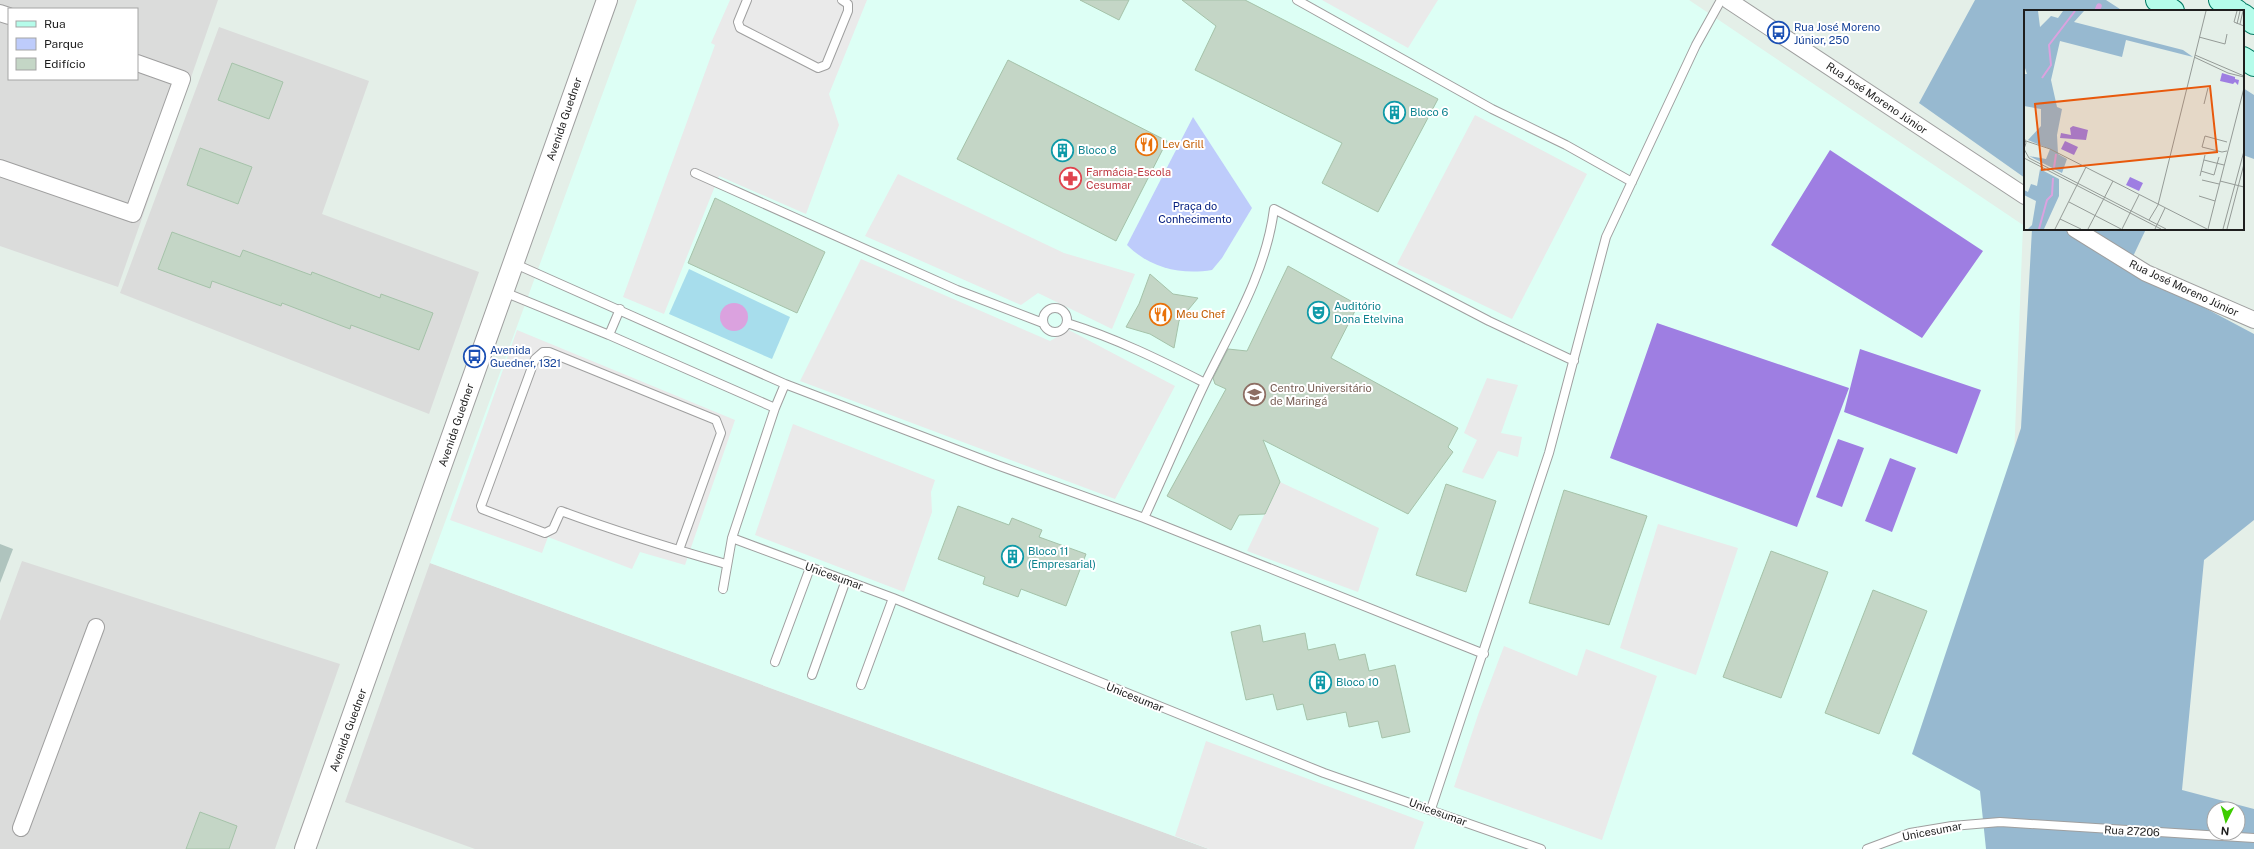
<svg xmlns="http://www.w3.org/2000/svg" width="2254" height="849" viewBox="0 0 2254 849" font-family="'Public Sans',sans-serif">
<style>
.residential{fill:#dbdcdb;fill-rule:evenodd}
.education{fill:#ddfff5}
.construction{fill:#afc4be}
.grass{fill:#a7ddec}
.forest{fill:#97b9d0;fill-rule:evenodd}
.park{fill:#beccfb}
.pitch{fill:#9e7ee2}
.parking{fill:#eaeaea}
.water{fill:#dba2df}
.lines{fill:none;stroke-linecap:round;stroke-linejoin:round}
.stream{stroke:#dba2df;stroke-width:5.5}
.building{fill:#c4d6c6;stroke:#a5c2a9}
.service-casing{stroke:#9f9f9f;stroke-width:10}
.minor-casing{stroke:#9f9f9f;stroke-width:18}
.tertiary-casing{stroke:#9f9f9f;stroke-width:22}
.secondary-casing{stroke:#007962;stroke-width:24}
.service{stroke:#fff;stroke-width:8}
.minor{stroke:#fff;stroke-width:16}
.tertiary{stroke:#fff;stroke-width:20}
.secondary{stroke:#b5fcea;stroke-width:22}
.labels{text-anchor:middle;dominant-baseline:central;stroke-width:4;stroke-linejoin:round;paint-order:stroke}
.transit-label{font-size:11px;fill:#164399;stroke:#fff;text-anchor:start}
.street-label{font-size:11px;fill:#1e1e1e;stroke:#fff}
.culture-label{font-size:11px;fill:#0d838f;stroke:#fff;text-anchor:start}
.food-label{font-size:11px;fill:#c56008;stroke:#fff;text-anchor:start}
.health-label{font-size:11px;fill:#be3a42;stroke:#fff;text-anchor:start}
.park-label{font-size:11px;fill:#072181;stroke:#fff}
.education-label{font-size:11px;fill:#785e54;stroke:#fff;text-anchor:start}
.inset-river{fill:none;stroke:#dba2df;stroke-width:2}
.inset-road{fill:none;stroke:#959b97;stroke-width:1}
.view{fill:#e8590c;fill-opacity:0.15;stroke:#e8590c;stroke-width:2}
.inset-edge{fill:none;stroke:#1e1e1e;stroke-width:2}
</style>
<rect width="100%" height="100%" fill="#e4efe8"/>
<path class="residential" d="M0,0h218l-100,287 -118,-41zM9,9h128v70h-128z
M219,27l150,54 -47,133 157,58 -50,142 -309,-121z
M22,561l318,103 -65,185h-275v-228z
M430,563l779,286h-734l-130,-47z"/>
<path class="education" d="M637,0h1052l334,225 -23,597 1,27h-792l-779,-286z"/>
<path class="construction" d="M0,544l13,5 -13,34z"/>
<path class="grass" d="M689,269l101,48 -18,42 -103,-45z"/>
<path class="forest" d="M1975,0h131l17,11h-98v167l-106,-75z
M2243,88l11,7v64l-11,-4z
M2032,229h114l-18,38 126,67v186l-50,40 -22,230 72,19v40h-268l-6,-58 -68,-37 109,-326zM2214,809h24v24h-24z"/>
<path class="park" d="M1193,117l59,91 -30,50 -10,12c-32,5 -62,-2 -85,-25z"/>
<path class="pitch" d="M1830,150l153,101 -61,87 -151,-93z
M1657,323l192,65 -52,139 -187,-69z
M1860,349l121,41 -24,64 -113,-42z
M1838,439l26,9 -22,59 -26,-10z
M1890,458l26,10 -24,64 -27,-11z"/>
<path class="parking" d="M730,0h137l-38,94 10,31 -33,89 -87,-38 -55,138 -41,-17 92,-252 -4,-2z
M1322,0h116l-30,48z
M1475,115l112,59 -75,145 -115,-55z
M898,174l166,79 71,21 -23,55 -74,-36 -17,12 -156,-69z
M861,259l189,82 19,-11 106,56 -60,113 -315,-118z
M517,330l218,90 -50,145 -45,-13 -8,17 -84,-32 -6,16 -92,-33z
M1487,378l31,7 -17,48 21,4 -4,20 -20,-6 -15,28 -21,-7 15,-32 -13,-7z
M793,424l142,56 -4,12 1,20 -28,80 -149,-57z
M1280,482l99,46 -21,64 -111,-41z
M1658,524l80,24 -42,127 -76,-27z
M1504,646l73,30 9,-27 71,27 -55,164 -148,-53 25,-75z
M1206,741l218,81 -10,27h-205l-34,-13z"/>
<path class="water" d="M720 317a14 14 0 1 1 28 0a14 14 0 1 1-28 0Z"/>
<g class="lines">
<path class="stream" d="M2097,11l2,-5"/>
</g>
<path class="building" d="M1080,0h49l-10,20z
M1182,0h63l193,99 -60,113 -56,-29 20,-40 -147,-73 21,-44z
M1008,60l159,81 -51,100 -159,-82z
M232,63l51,19 -14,37 -51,-19z
M200,148l52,19 -14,37 -51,-19z
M715,198l110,54 -28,61 -109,-50z
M172,232l68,25 3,-7 68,25 1,-3 68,26 1,-4 52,19 -14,37 -68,-25 -1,4 -68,-26 -1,3 -69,-25 -2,7 -52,-19z
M1288,266l70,39 -27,53 127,70 -10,19 5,5 -45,62 -145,-74 17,42 -15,32 -26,1 -8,15 -64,-34 59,-107 -11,-5 -2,-6 15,-29 19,2z
M1150,274l23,20 25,4 -19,23 -5,27 -24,-14 -24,-7 13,-23z
M1446,484l50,17 -30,91 -50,-17z
M1564,490l83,26 -38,109 -80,-22z
M958,506l51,19 3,-7 30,12 -3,7 47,17 -20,52 -45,-17 -3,8 -35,-13 2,-7 -47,-18z
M1771,551l57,21 -47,126 -58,-21z
M1873,590l54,21 -48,123 -54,-21z
M1260,625l3,17 42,-9 3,17 27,-6 4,16 26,-6 4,17 26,-6 15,67 -28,6 -4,-17 -29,6 -3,-15 -39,8 -4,-16 -26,6 -4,-16 -27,6 -15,-68z
M200,812l37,14 -8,23h-43z"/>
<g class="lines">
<defs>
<path id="service" d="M747,0l-9,22 2,6 78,40 8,-3 22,-54v-7l-6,-4
M1297,0l195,109 74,36 66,37
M695,173l262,117 86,33
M513,263l272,121 212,81 147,53 340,136
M504,292l105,43 166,73
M1043 320a12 12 0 1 1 24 0a12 12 0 1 1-24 0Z
M1067,323c48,15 93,37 138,60
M609,335l11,-26
M1144,518c21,-45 40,-91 61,-135 28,-57 61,-111 69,-174l215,112 85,40
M732,538l161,60 431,175 217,76
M679,550l42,-117 -5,-13 -167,-68h-6l-8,7 -54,147 1,3 63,24 8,-4 8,-18c54,20 109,37 165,53
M723,589l9,-51 43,-130 10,-24
M775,662l35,-94
M812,675l34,-95
M861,685l32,-87
M1431,809l118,-356 57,-216 90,-192 25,-45
M1867,849l43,-16 42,-7 48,-4 254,16"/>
<path id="minor" d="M1728,0l297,196
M0,13l9,3
M0,168l133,46 49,-135 -45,-16
M2075,229l71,44 108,47
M21,828l75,-201"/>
<path id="tertiary" d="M305,849l302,-849"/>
<path id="secondary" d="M2157,0l16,11
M2220,0l17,11
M2243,15l11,8
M2243,58l11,7"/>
</defs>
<use href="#service" class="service-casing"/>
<use href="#minor" class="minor-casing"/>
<use href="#tertiary" class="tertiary-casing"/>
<use href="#secondary" class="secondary-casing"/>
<use href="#service" class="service"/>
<use href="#minor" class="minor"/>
<use href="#tertiary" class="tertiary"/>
<use href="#secondary" class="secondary"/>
</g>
<defs>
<symbol id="bus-ring" viewBox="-11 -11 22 22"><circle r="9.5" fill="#fff" stroke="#1a4fb4" stroke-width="1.5"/><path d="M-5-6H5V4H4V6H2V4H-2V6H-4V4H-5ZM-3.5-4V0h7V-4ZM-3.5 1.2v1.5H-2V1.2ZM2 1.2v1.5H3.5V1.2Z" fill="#1a4fb4"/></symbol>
<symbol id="building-ring" viewBox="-11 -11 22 22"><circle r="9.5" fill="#fff" stroke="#0f9aa8" stroke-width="1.5"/><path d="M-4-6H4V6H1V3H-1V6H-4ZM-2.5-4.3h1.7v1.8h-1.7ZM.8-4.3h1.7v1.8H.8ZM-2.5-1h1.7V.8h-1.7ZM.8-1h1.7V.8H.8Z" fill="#0f9aa8"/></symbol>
<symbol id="restaurant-ring" viewBox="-11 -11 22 22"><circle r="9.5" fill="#fff" stroke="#e8710a" stroke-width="1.5"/><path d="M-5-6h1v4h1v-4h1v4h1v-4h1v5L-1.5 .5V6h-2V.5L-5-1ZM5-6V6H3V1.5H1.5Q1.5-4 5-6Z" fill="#e8710a"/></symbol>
<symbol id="pharmacy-ring" viewBox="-11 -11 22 22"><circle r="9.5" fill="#fff" stroke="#e0444e" stroke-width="1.5"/><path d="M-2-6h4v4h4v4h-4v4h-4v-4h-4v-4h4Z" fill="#e0444e"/></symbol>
<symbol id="theatre-ring" viewBox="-11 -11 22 22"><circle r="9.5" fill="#fff" stroke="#0f9aa8" stroke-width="1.5"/><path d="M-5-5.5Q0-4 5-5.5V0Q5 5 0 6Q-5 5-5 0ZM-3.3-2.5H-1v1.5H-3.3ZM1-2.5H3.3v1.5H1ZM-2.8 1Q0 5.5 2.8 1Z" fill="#0f9aa8"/></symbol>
<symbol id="university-ring" viewBox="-11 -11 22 22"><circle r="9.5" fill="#fff" stroke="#8d6e63" stroke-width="1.5"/><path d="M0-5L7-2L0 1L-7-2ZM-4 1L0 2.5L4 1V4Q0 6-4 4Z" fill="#8d6e63"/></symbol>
</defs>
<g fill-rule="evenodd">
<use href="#bus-ring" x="1766" y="20" width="25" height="25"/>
<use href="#building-ring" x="1382" y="100" width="25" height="25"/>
<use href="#restaurant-ring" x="1134" y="132" width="25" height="25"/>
<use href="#building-ring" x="1050" y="138" width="25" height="25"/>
<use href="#pharmacy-ring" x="1058" y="166" width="25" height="25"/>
<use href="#theatre-ring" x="1306" y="300" width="25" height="25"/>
<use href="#restaurant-ring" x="1148" y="302" width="25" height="25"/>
<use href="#bus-ring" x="462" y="344" width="25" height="25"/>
<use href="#university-ring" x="1242" y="382" width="25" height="25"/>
<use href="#building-ring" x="1000" y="544" width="25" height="25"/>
<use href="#building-ring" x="1308" y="670" width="25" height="25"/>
</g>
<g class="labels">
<g class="transit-label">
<text x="1794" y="27">Rua José Moreno<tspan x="1794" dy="13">Júnior, 250</tspan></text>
<text x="490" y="350">Avenida<tspan x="490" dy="13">Guedner, 1321</tspan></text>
</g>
<g class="street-label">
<text transform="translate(1877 98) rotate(34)">Rua José Moreno Júnior</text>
<text transform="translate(564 119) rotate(-71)">Avenida Guedner</text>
<text transform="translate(2184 288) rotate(25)">Rua José Moreno Júnior</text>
<text transform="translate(456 425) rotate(-71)">Avenida Guedner</text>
<text transform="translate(834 576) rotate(20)">Unicesumar</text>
<text transform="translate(1135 697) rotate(22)">Unicesumar</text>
<text transform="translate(348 730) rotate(-70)">Avenida Guedner</text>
<text transform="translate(1438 812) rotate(20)">Unicesumar</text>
<text transform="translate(1932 831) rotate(-11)">Unicesumar</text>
<text transform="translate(2132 831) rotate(3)">Rua 27206</text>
</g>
<g class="culture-label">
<text x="1410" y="112">Bloco 6</text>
<text x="1078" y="150">Bloco 8</text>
<text x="1334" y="306">Auditório<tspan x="1334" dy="13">Dona Etelvina</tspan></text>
<text x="1028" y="551">Bloco 11<tspan x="1028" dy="13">(Empresarial)</tspan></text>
<text x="1336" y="682">Bloco 10</text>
</g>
<g class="food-label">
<text x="1162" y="144">Lev Grill</text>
<text x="1176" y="314">Meu Chef</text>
</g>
<g class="health-label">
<text x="1086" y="172">Farmácia-Escola<tspan x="1086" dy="13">Cesumar</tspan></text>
</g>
<g class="park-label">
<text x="1195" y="206">Praça do<tspan x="1195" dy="13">Conhecimento</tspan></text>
</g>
<g class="education-label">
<text x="1270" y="388">Centro Universitário<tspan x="1270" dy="13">de Maringá</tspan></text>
</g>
</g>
<g transform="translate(2024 10)">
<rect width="220" height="220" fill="#e4efe8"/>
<path d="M0,1h14l2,16 11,-11 7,2 5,-7h21l-10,11 109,28 10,7 -67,-17 -4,17 -62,-16 -9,39 6,27 5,2 -5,26 1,19 9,5 -5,14 -33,-17 17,3 4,-10 -22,-9 13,-14v-17l-17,-3v-32h3l-3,-9zM16,159l19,10v17l-15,33h-16l4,-4 4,-24 -12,-6v-5l4,2 3,-8 6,2z" fill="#97b9d0"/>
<path d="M198,63l13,4v2l4,1 -1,5 -3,-3 -2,2 -13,-3zM49,116l15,4 -2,10 -26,-2 1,-5 10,2 -1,-7zM41,131l13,6 -4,8 -13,-6zM106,167l13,6 -4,8 -13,-6z" fill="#9e7ee2"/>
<path class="inset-river" d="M18,68l9,-13 -2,-20 26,-34M30,158l2,-14M15,219l8,-29 5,-5 1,-17"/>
<path class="inset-road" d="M213,1l-3,11 10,4M213,14l3,-13M216,14l3,-13M175,27l26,7 2,-10M171,45l49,21M170,47l34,16 16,4M180,94l4,-16M0,127l2,6 -2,6M2,131l24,8 157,80M203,132l-22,-6 -3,11 20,5 5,-1M0,139l5,9 137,71M0,148l137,71M180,150l20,5M177,161l13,4 5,-18M176,166l5,-21M178,170l17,4M196,171l24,6M175,186l16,5M45,192l52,27M36,209l21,10M125,210l9,-15 48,-194M31,219l31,-62M64,219l25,-48M98,219l17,-34M131,219l10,-21M184,219l36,-141M199,219l21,-78M203,219l17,-65"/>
<path class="view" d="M186,76l7,66 -175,18 -7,-66z"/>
<rect width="220" height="220" class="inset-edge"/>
</g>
<rect x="8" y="8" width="130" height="72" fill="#ffffff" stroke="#a5a5a5"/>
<rect x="16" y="21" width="20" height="6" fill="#b5fcea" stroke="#a5a5a5"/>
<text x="44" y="28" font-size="12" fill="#1e1e1e">Rua</text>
<rect x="16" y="38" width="20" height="12" fill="#beccfb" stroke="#a5a5a5"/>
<text x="44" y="48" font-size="12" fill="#1e1e1e">Parque</text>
<rect x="16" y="58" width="20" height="12" fill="#c4d6c6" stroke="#a5a5a5"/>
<text x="44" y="68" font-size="12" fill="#1e1e1e">Edifício</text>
<g transform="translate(2226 821) rotate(186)"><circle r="19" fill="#ffffff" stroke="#a5a5a5"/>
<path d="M0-3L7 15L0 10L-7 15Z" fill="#3dcc00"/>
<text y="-6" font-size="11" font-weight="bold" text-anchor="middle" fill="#1e1e1e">N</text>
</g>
</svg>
